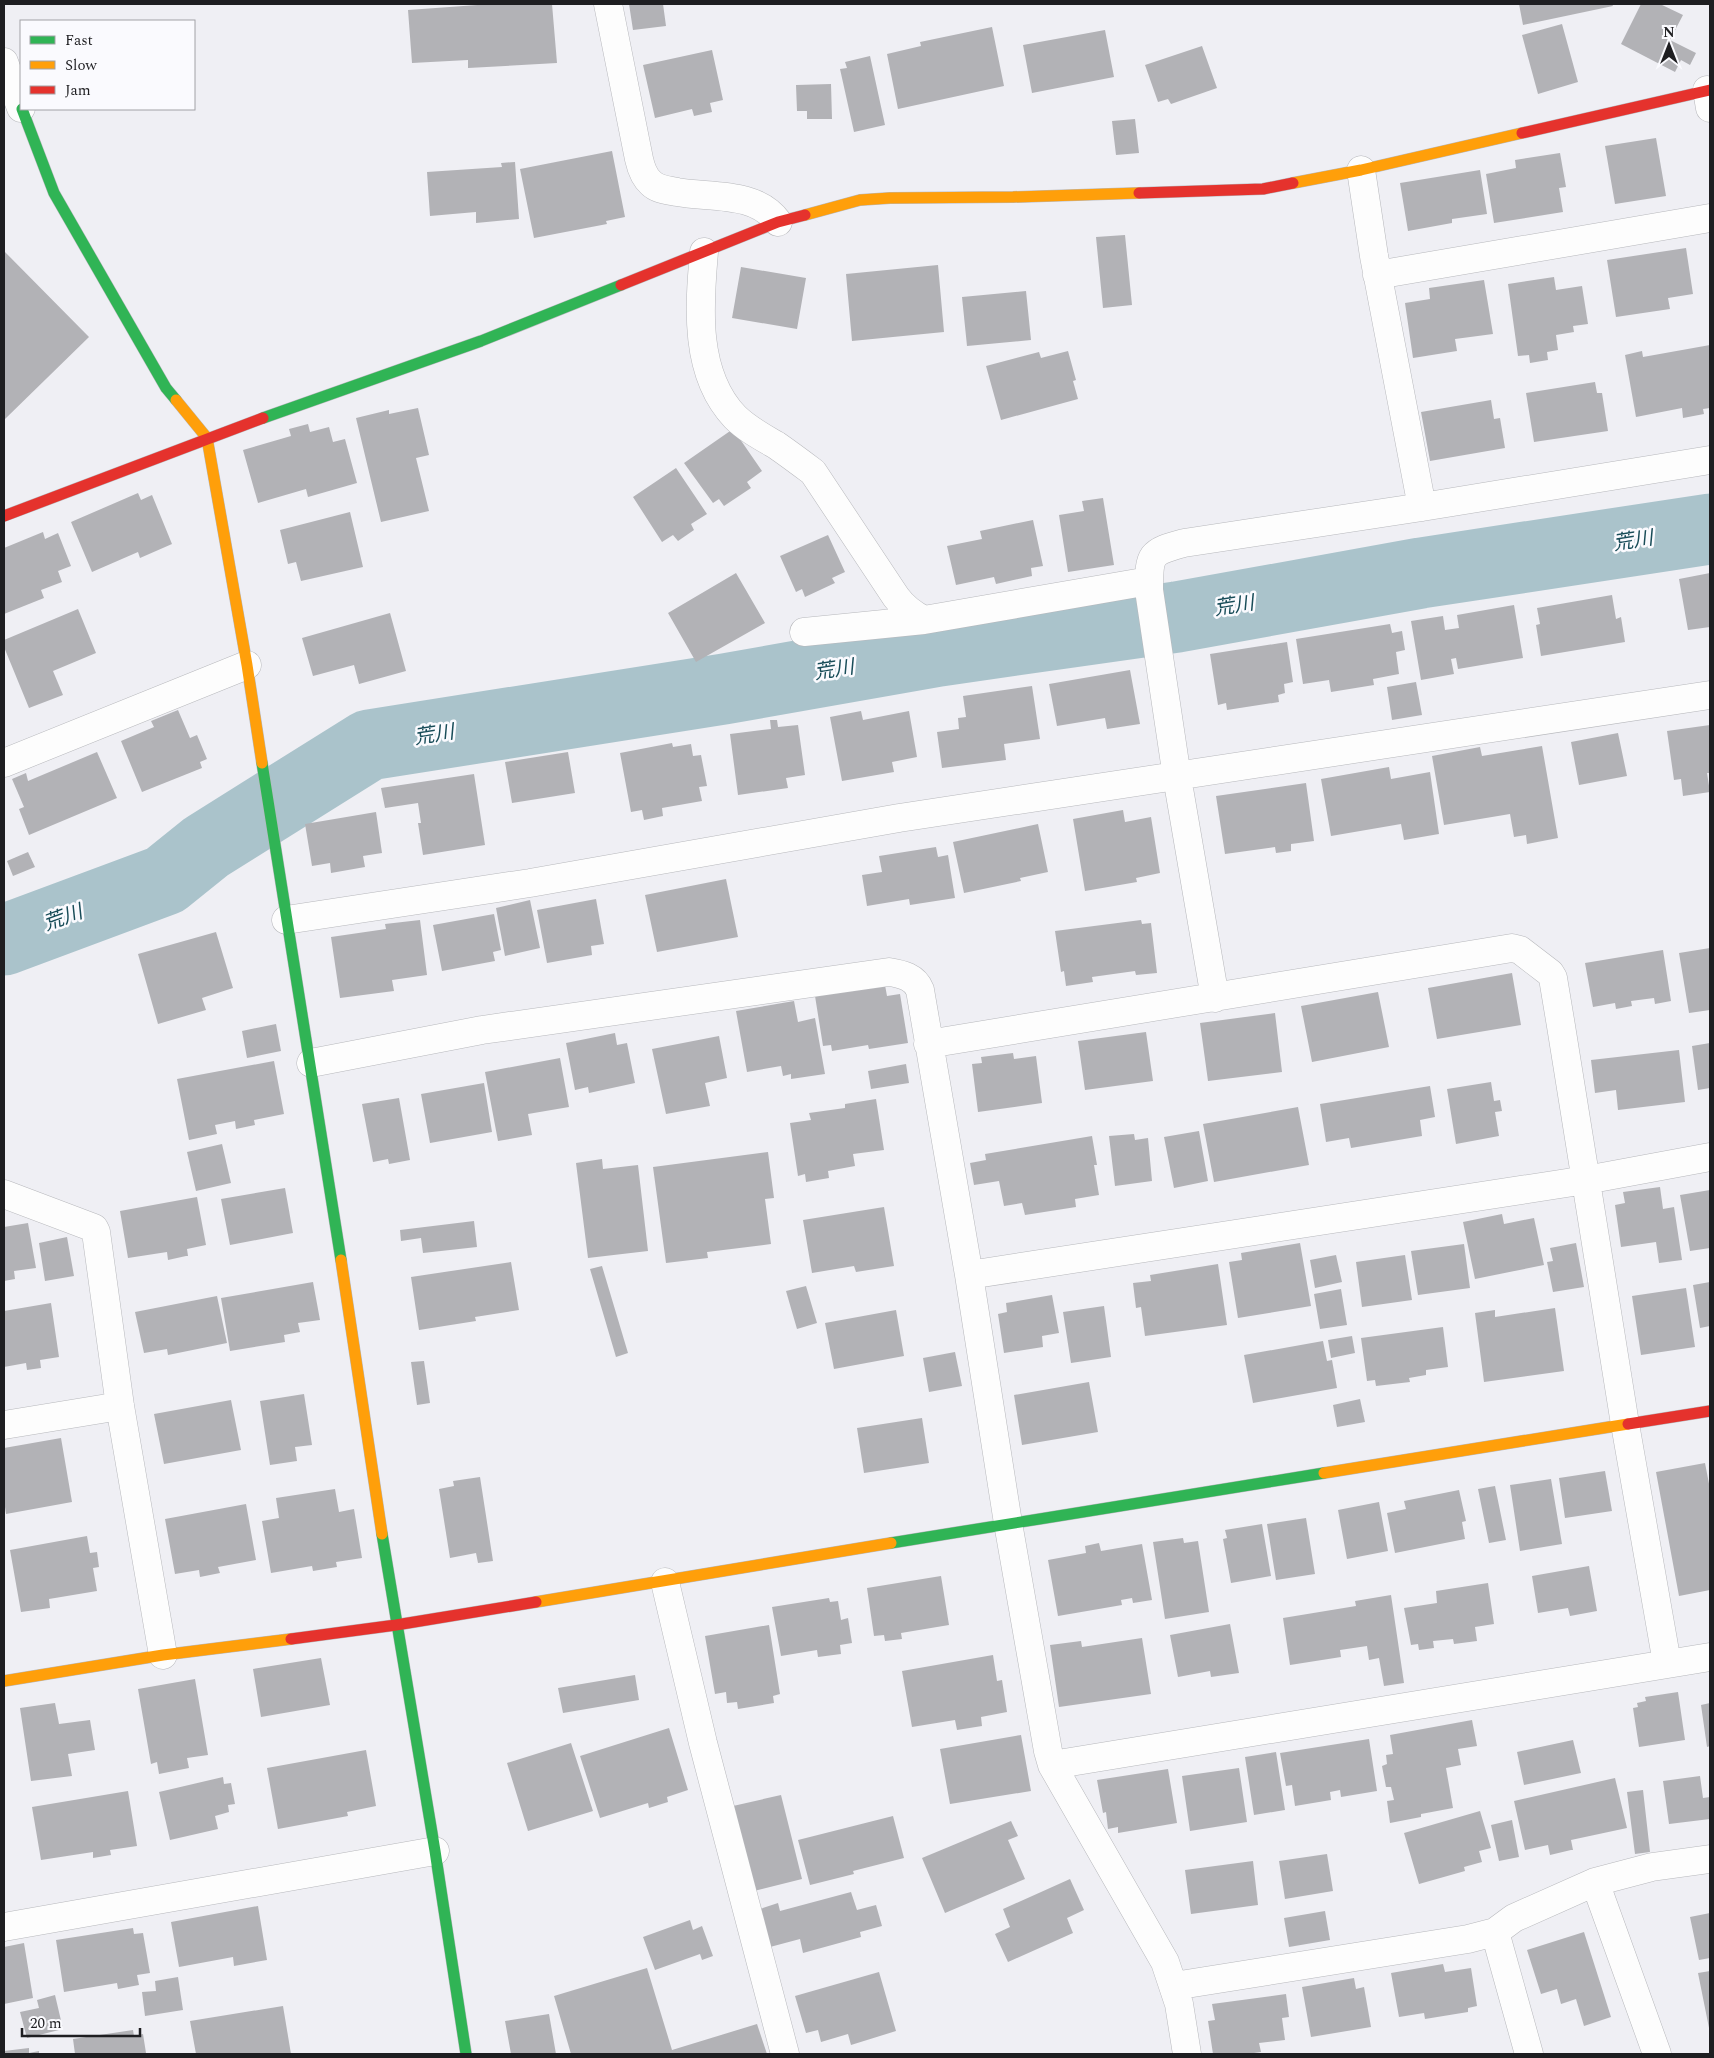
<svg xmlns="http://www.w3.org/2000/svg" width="1714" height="2058" viewBox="0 0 1714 2058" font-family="Spectral,'Noto Sans JP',serif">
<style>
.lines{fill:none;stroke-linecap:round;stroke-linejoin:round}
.river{stroke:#aac3cb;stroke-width:71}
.building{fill:#b2b2b6}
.street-casing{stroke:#b7b8bc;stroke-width:29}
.fast-casing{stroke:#b7b8bc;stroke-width:12}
.slow-casing{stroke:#b7b8bc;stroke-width:12}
.jam-casing{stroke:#b7b8bc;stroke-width:12}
.street{stroke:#fdfdfd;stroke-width:28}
.fast{stroke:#30b455;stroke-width:11}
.slow{stroke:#ff9f0a;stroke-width:11}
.jam{stroke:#e5322d;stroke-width:11}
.labels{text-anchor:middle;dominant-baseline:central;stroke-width:5;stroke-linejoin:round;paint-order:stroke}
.water-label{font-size:20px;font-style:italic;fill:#184c58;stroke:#fafafe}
</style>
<rect width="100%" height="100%" fill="#efeff4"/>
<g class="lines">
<path class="river" d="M4,940l161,-60 41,-33 163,-102 355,-56 215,-38 238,-34 244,-44 289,-44"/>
</g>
<path class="building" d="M491,4h61l5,59 -89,5v-8l-56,3 -4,-53z
M629,4h34l3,22 -33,4z
M1519,4h93l1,2 -90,19z
M1641,4h19l23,11 -13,25 26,13 -6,12 -9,-5 -6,12 -54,-28z
M1562,24l16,58 -40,12 -16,-59z
M992,27l12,59 -106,23 -11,-55 34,-8 -1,-4z
M1105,30l9,47 -82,16 -9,-48z
M1202,46l15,42 -46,16 -3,-5 -10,3 -13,-37z
M712,50l11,50 -13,3 2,9 -18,4 -2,-7 -37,9 -12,-53z
M870,56l15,69 -31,7 -14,-63 7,-1 -2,-6z
M831,84l1,35h-25v-8h-10l-1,-26z
M1135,119l4,34 -23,2 -4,-34z
M1656,138l10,58 -51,8 -10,-58z
M612,151l13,66 -19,4 1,3 -73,14 -14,-69z
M1560,153l6,34 -7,1 4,24 -69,11 -8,-49 30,-6 -1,-8z
M515,162l4,57 -43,4v-11l-46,4 -3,-44 75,-5 -1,-4z
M1480,170l7,44 -35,5v4l-44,8 -8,-48z
M1125,235l7,70 -29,3 -7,-71z
M1686,248l7,46 -25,4 2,11 -54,8 -9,-57z
M4,251l85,86 -85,83z
M938,265l6,67 -92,9 -6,-67z
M741,267l65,11 -9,51 -65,-11z
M1554,277l2,13 26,-4 6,38 -15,2 1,6 -18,3 2,15 -11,2 1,8 -18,3 -1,-8 -11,1 -10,-72z
M1484,280l9,54 -38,5 2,12 -44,7 -8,-55 25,-4 -1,-11z
M1026,291l5,49 -64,6 -5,-49z
M1710,345v63l-7,1 1,5 -21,4 -1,-10 -46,9 -11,-62 17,-4 1,6z
M1068,351l8,29 -3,1 5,18 -77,21 -15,-54 53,-14 2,6z
M1595,382l2,11h5l6,38 -74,11 -8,-49z
M1491,400l3,19 6,-1 5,30 -75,13 -9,-49z
M418,408l11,47 -13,3 13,53 -48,11 -25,-104 33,-8v4z
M308,424l2,8 19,-5 4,15 12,-3 12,44 -49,14 -2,-8 -48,14 -15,-53 48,-14 -2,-7z
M733,429l29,42 -15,11 4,6 -27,18 -5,-7 -6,4 -29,-40z
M676,468l31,46 -16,10 3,6 -16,11 -5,-6 -11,7 -29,-45z
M138,493l3,7 11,-5 20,49 -32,14 -2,-6 -46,20 -21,-50z
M1103,498l11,67 -46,7 -9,-57 25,-4 -2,-10z
M350,512l13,55 -62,14 -5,-19 -8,2 -8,-34z
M1033,520l10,46 -12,2 1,8 -36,8 -2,-7 -38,8 -9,-39 35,-7 -2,-8z
M43,532l2,7 13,-6 13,33 -13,5 4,11 -21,8 3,8 -40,16v-66z
M828,535l17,37 -13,6 3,5 -30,14 -3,-8 -6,3 -16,-36z
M736,573l29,50 -69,39 -28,-49z
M1710,573v54l-22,3 -9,-51z
M1612,595l4,24 5,-2 4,25 -84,14 -5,-31 4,-1 -3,-16z
M1514,605l9,53 -65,11 -2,-11 -5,1 3,15 -33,6 -10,-59 32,-5 2,14 14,-2 -2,-13z
M78,609l18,44 -43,18 10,24 -34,13 -25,-61v-7z
M390,613l16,58 -47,13 -5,-19 -41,11 -11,-38z
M1390,624l2,9 10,-2 3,19 -9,2 3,22 -26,5 1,6 -43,7 -2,-12 -26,4 -7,-45z
M1287,642l6,40 -9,2 1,9 -7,2 1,7 -52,8 -1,-7 -8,2 -8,-51z
M1130,670l10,54 -33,5 -2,-11 -48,8 -8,-42z
M1416,682l6,33 -30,5 -5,-33z
M1032,686l8,53 -36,5 2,16 -64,8 -5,-36 22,-3 -1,-11 8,-1 -3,-21z
M178,710l12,28 7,-3 10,24 -7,3 2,6 -60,24 -21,-51 33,-14 -3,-6z
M861,711l2,9 46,-9 8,46 -25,5 2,10 -52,9 -12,-64z
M770,720h7l1,7 20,-2 7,50 -19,3 2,10 -50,7 -8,-61 41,-5z
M1710,725v48h-3l3,19 -27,4 -2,-17 -7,1 -7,-49z
M1618,733l9,43 -48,9 -8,-43z
M672,743l1,4 18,-3 2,12 8,-1 6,31 -8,1 3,14 -40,7 1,8 -19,4 -2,-10 -11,2 -11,-59z
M1542,746l16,92 -31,6 -1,-9 -12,2 -4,-23 -66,11 -12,-69 48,-9 2,9z
M97,752l20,46 -88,37 -10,-26 5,-2 -12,-28 14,-6 2,8z
M568,752l7,41 -63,10 -7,-41z
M1389,767l2,12 39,-7 9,62 -35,6 -3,-16 -70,12 -10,-57z
M474,774l11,71 -62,10 -5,-32h3l-3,-20 -33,5 -4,-20z
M1306,783l8,58 -23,3v7l-15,2 -1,-6 -50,7 -9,-58z
M1123,810l2,12 26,-5 9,56 -24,5 1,4 -52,9 -12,-72z
M376,812l6,41 -19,3 2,11 -34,6 -1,-10 -18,3 -7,-42z
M1038,824l10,48 -28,6 1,3 -57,12 -11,-51z
M936,847l2,10 10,-2 7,43 -45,7 -1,-6 -42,7 -5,-31 20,-3 -3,-16z
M28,852l7,15 -22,9 -6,-15z
M726,879l12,58 -81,15 -12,-57z
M596,899l8,45 -13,2 1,9 -45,8 -10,-53z
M530,900l10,48 -35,8 -9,-48z
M494,914l7,36 -8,2 2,9 -53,10 -9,-46z
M420,920l7,55 -35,5 2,11 -54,7 -9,-61 55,-8 -1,-5z
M1141,920l1,4 9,-1 6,50 -21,2 -1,-4 -43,6 1,5 -27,4 -2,-15 -3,1 -6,-41z
M216,932l17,56 -31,10 4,12 -48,14 -20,-70z
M1710,948v62l-21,3 -10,-60z
M1663,950l8,51 -16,3 -1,-6 -23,3 1,5 -16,3 -1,-6 -22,4 -8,-44z
M1512,973l9,52 -84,14 -9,-51z
M885,985l2,11 13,-2 8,49 -39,6 -1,-4 -36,6 -1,-6 -8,1 -8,-50z
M1378,992l11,55 -77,15 -11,-56z
M794,1001l4,21 17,-4 10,56 -34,5v-5l-8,2 -2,-10 -34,6 -11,-61z
M1275,1013l7,59 -74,9 -8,-58z
M276,1024l5,27 -34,7 -5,-27z
M1146,1032l7,49 -68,9 -7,-49z
M615,1033l2,12 10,-2 8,40 -46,10 -1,-6 -13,3 -9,-47z
M719,1036l8,42 -22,5 5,23 -44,8 -14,-65z
M1710,1043v45l-12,2 -6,-44z
M1679,1050l6,52 -67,8 -2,-20 -21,3 -4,-33z
M1013,1053l1,6 22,-3 6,47 -64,9 -6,-48 10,-1 -1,-6z
M560,1058l9,49 -41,7 4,21 -34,6 -13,-69z
M274,1061l10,53 -30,6 1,5 -19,4 -1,-8 -20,4 2,9 -28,6 -12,-61z
M906,1064l3,19 -38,6 -3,-18z
M1491,1082l3,19 6,-1 2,11 -7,1 4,24 -43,8 -9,-55z
M484,1083l8,49 -62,11 -9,-49z
M1430,1086l5,31 -15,3 2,16 -71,12 -2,-10 -23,4 -6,-38z
M399,1098l11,62 -21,4 -1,-5 -15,3 -11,-58z
M876,1099l8,51 -31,4 2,12 -27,5 1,7 -23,4 -1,-8 -7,2 -8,-53 21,-3 -2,-7 36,-5v-4z
M1298,1107l11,58 -95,17 -11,-58z
M1199,1131l9,50 -34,7 -10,-51z
M1134,1134l1,6 13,-2 4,43 -37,5 -6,-50z
M1092,1136l5,29h-3l5,30 -24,4 1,8 -51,8 -3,-12 -18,3 -5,-25 -25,4 -4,-22 16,-3 -1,-6z
M222,1144l9,39 -35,8 -9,-39z
M768,1152l6,46 -9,1 6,45 -64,8 1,6 -42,5 -13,-96z
M602,1159l1,10 35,-4 10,86 -60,7 -12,-95z
M1660,1187l3,22 11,-2 8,53 -23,3 -3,-21 -35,5 -6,-42 10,-2 -2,-11z
M285,1188l8,45 -63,12 -9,-46z
M1710,1190v58l-20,3 -10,-56z
M197,1197l9,48 -19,4 1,7h-2l-18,4 -1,-8 -39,6 -8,-47z
M884,1207l10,59 -38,6 -2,-6 -42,7 -9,-53z
M1502,1214l2,10 30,-6 10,47 -69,14 -12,-57z
M474,1221l3,26 -54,6 -2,-15 -20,3 -1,-11z
M28,1223l8,45 -22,3 1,8 -11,2v-54z
M67,1237l7,39 -29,5 -6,-38z
M1300,1243l11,63 -73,12 -9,-56 13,-2 -1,-7z
M1576,1243l8,44 -31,5 -6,-30 6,-1 -3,-13z
M1464,1244l6,44 -52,7 -7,-44z
M1336,1255l6,27 -27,6 -5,-28z
M1405,1255l7,45 -50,7 -6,-45z
M511,1262l8,48 -44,7 1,4 -57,9 -8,-53z
M1218,1264l9,61 -82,11 -4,-29 -5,1 -3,-25 18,-2 -1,-6z
M602,1266l26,87 -12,4 -26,-88z
M313,1282l7,38 -22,3 2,9 -16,3 1,7 -55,9 -9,-53z
M1710,1282v44l-10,2 -7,-43z
M806,1286l11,37 -20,6 -11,-38z
M1686,1288l9,59 -54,8 -9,-59z
M1341,1289l6,36 -27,4 -6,-35z
M1052,1295l7,38 -17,3 1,11 -39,6 -6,-39 9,-2 -1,-9z
M217,1296l10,47 -59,12 -1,-6 -23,4 -9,-41z
M51,1303l8,54 -19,3 1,8 -14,2 -1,-7 -22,4v-56z
M1104,1306l7,51 -40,6 -8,-51z
M1555,1308l9,63 -80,11 -9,-69 20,-3v7z
M896,1310l8,46 -70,13 -9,-46z
M1443,1327l5,40 -22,3v5l-17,3 1,4 -34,4 -1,-6 -8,1 -6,-43z
M1352,1336l3,17 -24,5 -3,-18z
M1323,1341l4,20 5,-1 5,28 -84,15 -9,-48z
M955,1352l7,34 -33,6 -6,-34z
M424,1361l6,42 -13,2 -6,-43z
M1089,1382l9,50 -76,13 -8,-50z
M304,1394l8,51 -17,2 2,14 -27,4 -10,-64z
M1360,1399l5,23 -28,5 -4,-22z
M231,1400l10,50 -77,14 -10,-50z
M922,1418l7,45 -65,10 -7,-45z
M61,1438l11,64 -66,12 -2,-14v-52z
M1705,1463l5,26v101l-31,6 -23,-124z
M1605,1471l7,40 -47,7 -6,-40z
M480,1477l13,84 -15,2 -2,-10 -26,5 -11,-69 15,-3 -1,-5z
M1551,1479l11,65 -42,7 -10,-66z
M1495,1486l11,54 -17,3 -11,-54z
M335,1489l4,23 15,-3 8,49 -26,4 1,5 -24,4 -1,-5 -41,7 -9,-52 17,-3 -3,-20z
M1459,1490l7,31 -4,1 3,17 -70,14 -8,-40 19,-4 -2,-8z
M1379,1502l9,49 -41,8 -9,-49z
M246,1504l10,56 -38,7 2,6 -20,4 -1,-7 -24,4 -10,-55z
M1306,1518l9,56 -39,6 -9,-56z
M1262,1524l9,52 -40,7 -8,-44 4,-1 -2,-8z
M87,1536l3,17 7,-1 2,15 -6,1 4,23 -48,8 1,9 -29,4 -11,-62z
M1183,1538l1,5 14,-2 11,71 -44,7 -12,-77z
M1099,1543l2,8 41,-7 10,56 -19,3 -1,-5 -11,2 1,5 -64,11 -10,-56 38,-7 -1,-7z
M1589,1566l8,45 -27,5 -2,-8 -30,5 -6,-37z
M941,1576l8,49 -48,8 1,6 -17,2 -1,-6 -10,1 -7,-48z
M1488,1583l6,41 -19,3 2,14 -23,3 -1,-5 -20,2 1,7 -15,2 -1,-6 -7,1 -7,-37 33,-5 -1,-12z
M1391,1595l13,88 -20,3 -5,-28 -10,2 -2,-14 -27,4 1,7 -51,8 -7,-47 73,-12 -1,-5z
M829,1598l1,4 8,-1 3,19 7,-2 4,25 -12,2 1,9 -23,3 -1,-7 -36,6 -9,-49z
M1230,1624l9,49 -28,4 -1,-6 -32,6 -8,-42z
M769,1625l11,69 -7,2 1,7 -36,6 -1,-7 -10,1 -1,-11 -11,2 -10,-58z
M1142,1638l9,56 -92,13 -9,-62 31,-4 1,6z
M993,1655l4,26 5,-1 5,32 -26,5 1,9 -25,4 -2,-10 -43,7 -10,-56z
M321,1658l9,47 -69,12 -8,-48z
M635,1675l4,25 -76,13 -5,-25z
M195,1679l13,76 -21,3 2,10 -30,6 -2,-12 -6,2 -13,-75z
M1678,1692l7,48 -46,7 -6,-39 5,-1 -1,-4 9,-2 -1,-4z
M55,1703l4,21 31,-4 5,30 -27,4 4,22 -41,5 -11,-73z
M1710,1703v43l-3,1 -6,-42z
M1472,1720l5,26 -19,3 3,16 -15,3 7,40 -32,6v3l-31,6 -3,-22 7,-1 -3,-13h-5l-4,-21 5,-2 -1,-9 7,-1 -3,-19z
M669,1728l19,62 -21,7 1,5 -19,6 -1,-5 -48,15 -20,-62z
M1021,1735l10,56 -81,13 -10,-55z
M1369,1739l8,52 -36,6 -1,-7 -10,2 1,8 -36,6 -3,-21 -6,1 -6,-33z
M1573,1740l8,33 -57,12 -7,-33z
M571,1743l22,68 -65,20 -21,-68z
M366,1750l10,56 -29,6 1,4 -70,13 -11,-61z
M1276,1752l9,58 -31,5 -9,-58z
M1239,1768l8,54 -57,9 -8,-55z
M1168,1769l9,54 -59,10v-6l-10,2 -2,-17 -3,1 -6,-33z
M1700,1776l3,22 7,-1v22l-41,5 -6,-43z
M223,1777l1,7 7,-1 4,21 -7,1 1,7 -14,4 3,13 -48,11 -11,-48z
M1615,1778l12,50 -56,12 2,10h-2l-21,5 -2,-10 -23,5 -11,-49z
M1643,1790l7,62 -15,2 -8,-62z
M128,1791l9,55 -27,4 1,5 -18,3v-6l-52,8 -9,-53z
M781,1795l21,84 -48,12 -21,-85z
M1480,1811l11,37 -12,3 3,11 -18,5 1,4 -46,13 -15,-51z
M893,1816l11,42 -51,13 1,3 -44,11 -12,-45z
M1512,1820l7,37 -20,4 -8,-36z
M1011,1821l7,15 -10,4 17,39 -80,34 -23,-55z
M1327,1854l6,37 -48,8 -6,-38z
M1253,1861l5,44 -67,9 -6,-44z
M1070,1879l14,31 -17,8 6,15 -65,29 -13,-28 15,-7 -7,-18z
M851,1892l6,18 19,-5 6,21 -22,6 1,5 -58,16 -3,-14 -30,8 -10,-38 18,-6 2,8z
M258,1906l9,54 -33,6 -1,-9 -54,10 -8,-45z
M1325,1911l5,29 -41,7 -5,-29z
M1710,1913v45l-11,2 -9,-43z
M690,1920l3,10 9,-4 11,30 -11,4 -2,-6 -45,16 -12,-33z
M133,1928l1,6 9,-1 7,40 -13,2 2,10 -21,4 -1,-6 -53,9 -8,-52z
M1584,1932l27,85 -27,9 -8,-27 -15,5 -4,-15 -16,5 -14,-44z
M24,1943l9,55 -29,6v-57z
M1443,1964l2,8 26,-4 6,38 -9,2v4l-43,7 -1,-6 -25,4 -8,-44z
M647,1968l25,82 85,-26 10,30h-196l-17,-58z
M1710,1971v57h-1l-11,-55z
M879,1972l17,59 -45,14 -3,-11 -27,8 -3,-12 -12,3 -11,-37z
M178,1977l5,33 -38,6 -3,-24 14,-1 -1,-10z
M1354,1978l2,11 8,-2 7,40 -60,10 -9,-50z
M1286,1994l3,23 -7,1 3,22 -26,3 2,9 -14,2h-34l-5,-33 7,-1 -3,-16z
M55,1995l8,34 -36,9 -7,-26 19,-4 -2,-8z
M283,2006l8,48h-95l-6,-33z
M549,2014l7,40h-45l-6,-33z
M133,2030l1,6 9,-2 3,19 -71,1 -2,-15z
M29,2048v5l10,-2v3h-35v-3z"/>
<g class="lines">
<defs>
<path id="street" d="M608,4l31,155c2,9 5,18 12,24 7,7 17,7 26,9 33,6 79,-1 101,30
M4,62l17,46
M1707,90l3,18
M1361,170l13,86 48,251
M704,252c-5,55 -10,122 31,165 12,12 27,20 41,28 13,9 25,18 37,27l83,125c8,11 16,17 28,23l225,-39
M1377,275l333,-57
M804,632l120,-12
M4,763l243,-98
M286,920l244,-37 369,-65 811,-123
M1215,998l-38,-221 -28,-187c0,-36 1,-38 35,-47l238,-36 288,-47
M928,1044l584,-96 8,2 30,23 3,5 8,48 64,398 42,239
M311,1063l171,-33 407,-58c13,2 26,5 31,18l49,285 39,248 40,228 4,14 113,197 14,42 8,50
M4,1194l90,34 2,4 24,174 43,249
M969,1275l617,-95 124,-23
M4,1425l116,-19
M665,1582l38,161 82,311
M1052,1765l658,-108
M1595,1882l62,172
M4,1927l431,-76
M1495,1932l34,122
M1174,1986l294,-47 27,-7 19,-14 81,-36 57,-15 58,-8"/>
<path id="fast" d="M22,109l32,84 112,195 10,12
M263,418l218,-77 140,-56
M262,763l79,497
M382,1534l53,317 31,203
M891,1543l433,-70"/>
<path id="slow" d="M1293,183l68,-13 161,-37
M805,215l55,-15 30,-2 123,-1 126,-4
M176,400l31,38 40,227 15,98
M341,1260l41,274
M1324,1473l304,-49
M536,1602l355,-59
M4,1681l159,-26 128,-16"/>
<path id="jam" d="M1522,133l188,-43
M1139,193l124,-4 30,-6
M621,285l157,-63 27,-7
M4,516l259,-98
M1628,1424l82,-13
M291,1639l105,-14 140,-23"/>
</defs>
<use href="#street" class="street-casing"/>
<use href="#fast" class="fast-casing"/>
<use href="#slow" class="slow-casing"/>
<use href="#jam" class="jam-casing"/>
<use href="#street" class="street"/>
<use href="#fast" class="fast"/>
<use href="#slow" class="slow"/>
<use href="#jam" class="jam"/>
</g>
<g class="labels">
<g class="water-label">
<text transform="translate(1633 541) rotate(-9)">荒川</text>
<text transform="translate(1234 606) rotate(-9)">荒川</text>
<text transform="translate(834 670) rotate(-9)">荒川</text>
<text transform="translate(434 735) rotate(-9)">荒川</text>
<text transform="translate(63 918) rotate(-20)">荒川</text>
</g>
</g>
<rect width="1714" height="2058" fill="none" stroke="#1e1e21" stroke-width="10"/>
<rect x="20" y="20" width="175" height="90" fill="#fafafe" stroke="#a2a2a6"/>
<rect x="30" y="36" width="25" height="8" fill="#30b455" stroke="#a2a2a6"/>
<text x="65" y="45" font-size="15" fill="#1e1e21">Fast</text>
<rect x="30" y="61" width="25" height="8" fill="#ff9f0a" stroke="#a2a2a6"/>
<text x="65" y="70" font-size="15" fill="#1e1e21">Slow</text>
<rect x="30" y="86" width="25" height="8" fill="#e5322d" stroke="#a2a2a6"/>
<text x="65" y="95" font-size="15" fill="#1e1e21">Jam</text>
<g transform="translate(1669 45)" stroke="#fafafe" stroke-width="4" paint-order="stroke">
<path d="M0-4L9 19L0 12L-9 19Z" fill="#1e1e21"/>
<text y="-8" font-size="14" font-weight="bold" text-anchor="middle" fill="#1e1e21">N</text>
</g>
<path d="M22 2028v8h118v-8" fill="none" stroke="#1e1e21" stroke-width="2.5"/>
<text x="30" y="2028" font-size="15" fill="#1e1e21" stroke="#fafafe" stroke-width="4" paint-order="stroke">20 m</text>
</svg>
